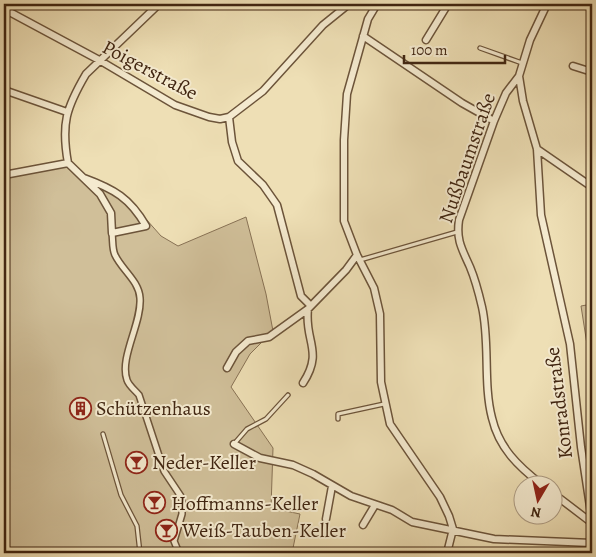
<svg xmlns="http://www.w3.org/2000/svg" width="596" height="557" viewBox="0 0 596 557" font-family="Alegreya,serif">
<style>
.green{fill:#d0bf99;stroke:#887255}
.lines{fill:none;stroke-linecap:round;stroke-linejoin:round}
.service-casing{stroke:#6c543a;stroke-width:5.5}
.pedestrian-casing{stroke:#6c543a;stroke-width:8}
.minor-casing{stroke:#6c543a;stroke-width:9}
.service{stroke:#f4eacf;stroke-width:3}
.pedestrian{stroke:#f4eacf;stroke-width:5}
.minor{stroke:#f4eacf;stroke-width:6}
.labels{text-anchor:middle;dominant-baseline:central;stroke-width:4;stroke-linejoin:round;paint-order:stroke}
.street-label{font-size:20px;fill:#402511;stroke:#f4eacf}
.poi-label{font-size:20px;fill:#402511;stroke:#f4eacf;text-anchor:start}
</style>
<rect width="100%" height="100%" fill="#eedfb5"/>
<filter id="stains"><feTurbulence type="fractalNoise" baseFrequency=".004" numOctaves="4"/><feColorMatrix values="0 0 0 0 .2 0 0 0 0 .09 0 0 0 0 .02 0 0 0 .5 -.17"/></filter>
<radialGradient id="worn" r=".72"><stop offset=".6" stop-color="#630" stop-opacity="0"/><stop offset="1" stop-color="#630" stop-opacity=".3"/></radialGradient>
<path class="green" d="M69,166l61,35 31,35 17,10 68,-29 20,77 7,37 -23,23 -19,33 42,61 -2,60 29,6 -8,39h-288v-375z
M592,304v66h-1l-10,-64z"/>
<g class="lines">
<defs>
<path id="service" d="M480,48l42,15
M360,260l97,-28
M338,419v-5l46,-10
M103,434l18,61 16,31 3,27
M234,444l13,-15 19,-10 22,-24"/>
<path id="pedestrian" d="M112,233c1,7 0,16 3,22 7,15 24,26 25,43 2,25 -21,60 -13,82 2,6 8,10 12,15l25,76 18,27v16l-8,27 5,12"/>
<path id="minor" d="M377,4l-9,15 -21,75 -3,46v81l13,34 17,33 6,26 1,68 9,42 50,73 9,19 4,13 -6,24
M4,9l95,51 76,45 34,12 11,2 9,-2 3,25 6,19 25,24 14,20 24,91 10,10
M363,36l99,67 32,18
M426,40l22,-36
M573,66l19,6
M519,76l4,25 14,48 4,66 29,129 11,103 11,73
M4,90l63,22
M229,117l34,-26 60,-66 26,-21
M537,149l55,38
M68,163l32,31 11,19 1,20 34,-7c-16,-28 -32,-37 -62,-48
M68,163c-7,-39 -2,-55 18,-89l73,-70
M4,175l64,-12
M227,368l9,-16 12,-11 21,-4 39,-28 38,-39 11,-15
M303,383c21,-32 1,-42 5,-74
M234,444l26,14 33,7 20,9 38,22 41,14 20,12 82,17 98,4
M541,484c-23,-18 -42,-36 -49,-66 -9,-34 -2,-76 -10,-111 -3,-13 -7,-28 -12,-40 -8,-18 -14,-27 -11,-47l35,-99 12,-28 13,-17 11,-36 17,-36
M554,494l38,29
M326,519l6,-33
M363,525l12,-20"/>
</defs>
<use href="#service" class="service-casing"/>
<use href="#pedestrian" class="pedestrian-casing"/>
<use href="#minor" class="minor-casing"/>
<use href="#service" class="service"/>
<use href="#pedestrian" class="pedestrian"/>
<use href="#minor" class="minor"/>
</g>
<defs>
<symbol id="building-ring" viewBox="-11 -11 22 22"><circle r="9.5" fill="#f4eacf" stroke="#8f2418" stroke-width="1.5"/><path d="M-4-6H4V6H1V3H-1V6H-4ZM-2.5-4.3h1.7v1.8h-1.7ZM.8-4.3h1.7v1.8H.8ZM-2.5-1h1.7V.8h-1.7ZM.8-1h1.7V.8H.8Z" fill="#8f2418"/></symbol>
<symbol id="bar-ring" viewBox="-11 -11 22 22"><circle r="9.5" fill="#f4eacf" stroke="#8f2418" stroke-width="1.5"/><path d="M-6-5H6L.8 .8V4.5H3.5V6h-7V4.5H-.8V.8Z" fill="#8f2418"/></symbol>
</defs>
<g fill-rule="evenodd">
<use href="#building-ring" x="68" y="396" width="25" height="25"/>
<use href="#bar-ring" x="124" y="450" width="25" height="25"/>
<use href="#bar-ring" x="142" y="490" width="25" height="25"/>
<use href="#bar-ring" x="154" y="518" width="25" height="25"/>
</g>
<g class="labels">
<g class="street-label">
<text transform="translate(150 70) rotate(28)">Poigerstraße</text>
<text transform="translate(467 158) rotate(-71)">Nußbaumstraße</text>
<text transform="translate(559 403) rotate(-97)">Konradstraße</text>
</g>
<g class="poi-label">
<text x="96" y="408">Schützenhaus</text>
<text x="152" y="462">Neder-Keller</text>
<text x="171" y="503">Hoffmanns-Keller</text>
<text x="182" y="530">Weiß-Tauben-Keller</text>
</g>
</g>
<rect width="596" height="557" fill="none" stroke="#eedfb5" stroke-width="20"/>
<rect x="5" y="5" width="586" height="547" fill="none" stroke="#402511" stroke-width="2.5"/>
<rect x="10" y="10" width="576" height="537" fill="none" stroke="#402511"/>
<g transform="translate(538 500) rotate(189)"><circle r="24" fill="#f4eacf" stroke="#ac9b83"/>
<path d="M0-4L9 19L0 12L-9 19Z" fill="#8f2418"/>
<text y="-8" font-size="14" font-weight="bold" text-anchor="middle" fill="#402511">N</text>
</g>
<path d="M404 55v8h101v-8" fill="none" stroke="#402511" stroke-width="2.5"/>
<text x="411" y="55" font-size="15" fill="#402511" stroke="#f4eacf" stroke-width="4" paint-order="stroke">100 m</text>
<rect width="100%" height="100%" filter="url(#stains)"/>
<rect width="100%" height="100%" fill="url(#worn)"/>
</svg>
